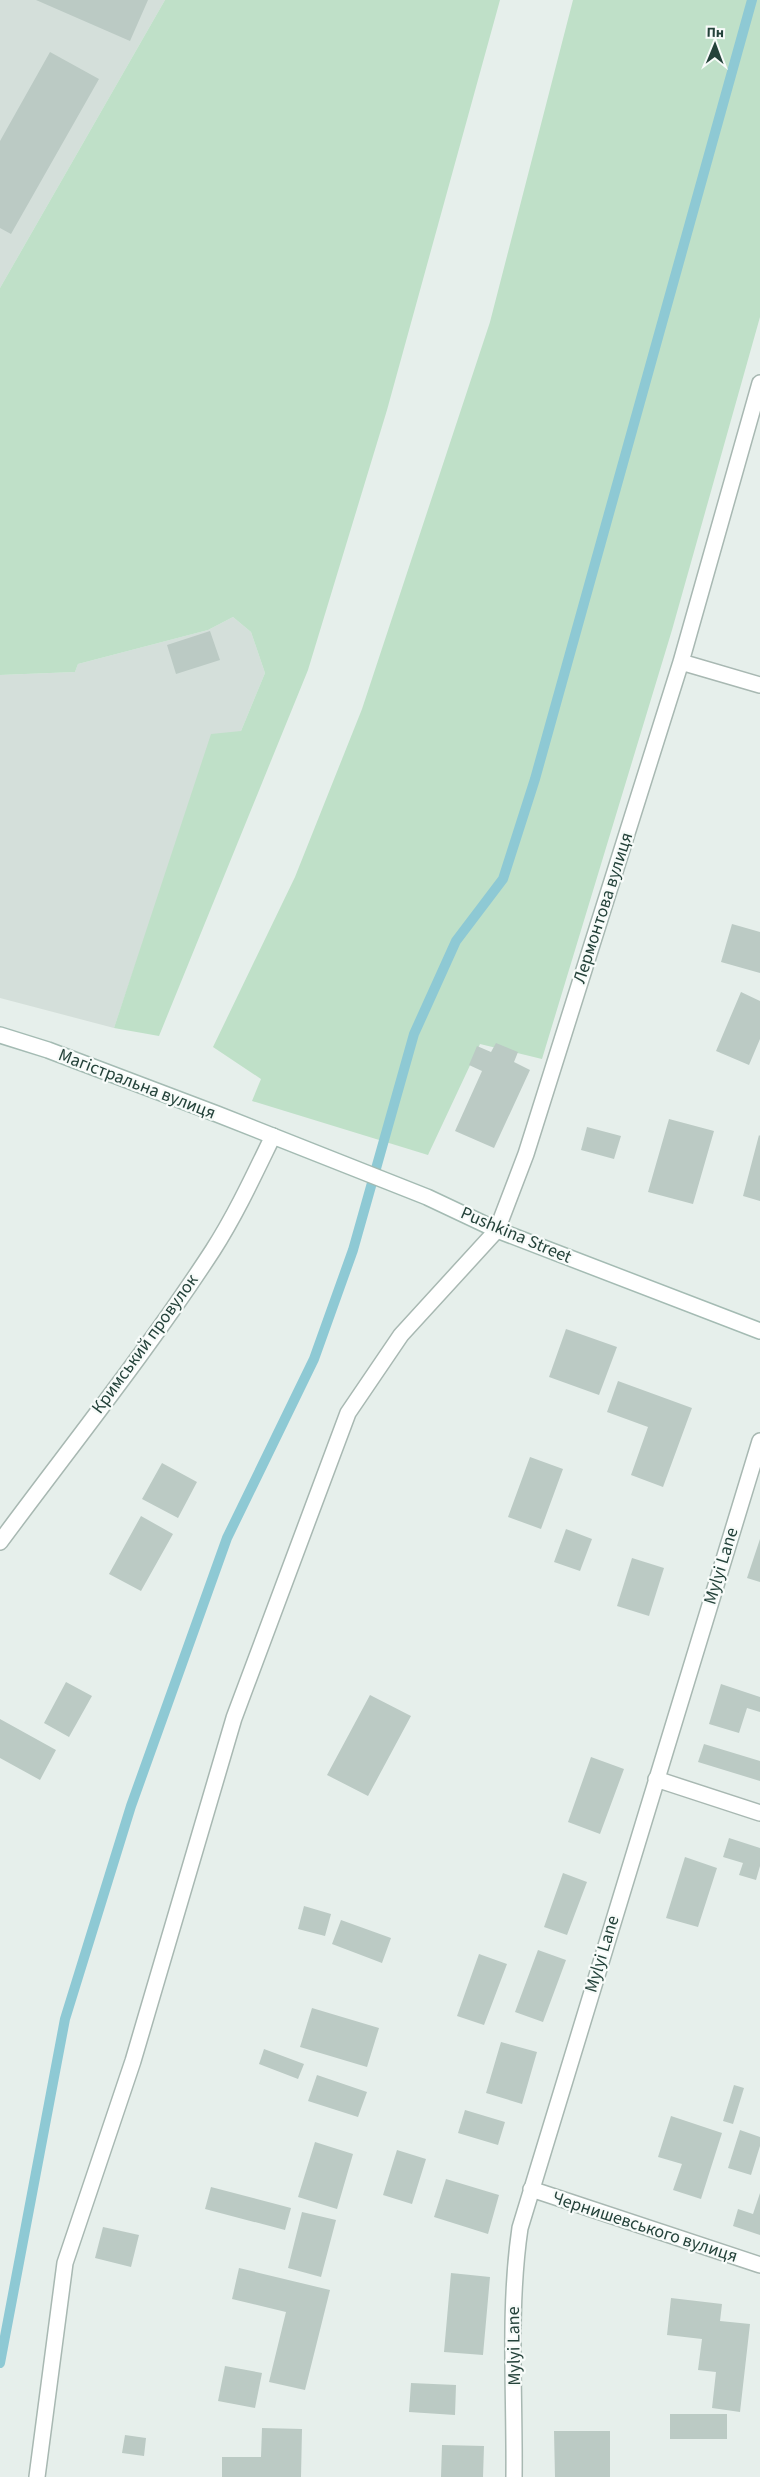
<svg xmlns="http://www.w3.org/2000/svg" width="760" height="2477" viewBox="0 0 760 2477" font-family="'Source Sans 3',sans-serif">
<style>
.built{fill:#d4dfda}
.green{fill:#bfe0c8}
.lines{fill:none;stroke-linecap:round;stroke-linejoin:round}
.stream{stroke:#8ec9d4;stroke-width:10}
.building{fill:#bbcac4}
.minor-casing{stroke:#a8b8b2;stroke-width:18}
.tertiary-casing{stroke:#a8b8b2;stroke-width:18}
.secondary-casing{stroke:#a4bbb3;stroke-width:18}
.minor{stroke:#fff;stroke-width:15}
.tertiary{stroke:#fff;stroke-width:15}
.secondary{stroke:#fff;stroke-width:15}
.labels{text-anchor:middle;dominant-baseline:central;stroke-width:4.5;stroke-linejoin:round;paint-order:stroke}
.street-label{font-size:18px;fill:#24423a;stroke:#f7fbf9}
</style>
<rect width="100%" height="100%" fill="#e6efeb"/>
<path class="built" d="M0,0h165l-165,288z
M233,617l18,15 14,41 -24,58 -85,173 -42,124 -114,-30v-323l75,-3 3,-8 130,-34z"/>
<path class="green" d="M165,0h335l-113,410 -79,260 -149,366 -45,-8 97,-294 30,-3 24,-58 -14,-41 -18,-15 -25,13 -130,34 -3,8 -75,3v-387z
M573,0h187v317l-88,313 -130,429 -62,-15 -52,111 -176,-54 9,-22 -48,-32 82,-170 67,-168 128,-387z"/>
<g class="lines">
<path class="stream" d="M0,2363l65,-344 66,-213 96,-268 87,-179 39,-109 61,-216 42,-93 47,-62 32,-100 217,-779"/>
</g>
<path class="building" d="M36,0h112l-18,41z
M50,52l49,27 -88,155 -11,-6v-87z
M210,631l10,29 -44,14 -9,-29z
M732,924l28,8v41l-39,-11z
M741,992l19,9v38l-11,26 -33,-14z
M496,1043l22,9 -4,10 16,8 -36,78 -39,-17 27,-60 -13,-6 8,-19 14,6z
M669,1119l45,12 -21,73 -45,-12z
M587,1127l34,9 -7,23 -33,-9z
M759,1135l1,1v65l-17,-5z
M566,1329l51,18 -18,48 -50,-18z
M618,1381l74,27 -29,79 -32,-12 17,-48 -41,-15z
M530,1457l33,12 -22,60 -33,-12z
M162,1463l35,19 -19,36 -36,-19z
M141,1516l32,18 -32,57 -32,-17z
M566,1529l26,10 -12,32 -26,-9z
M760,1539v43l-13,-4z
M632,1558l32,10 -15,48 -32,-10z
M66,1682l26,14 -23,41 -25,-14z
M721,1684l39,13v15l-13,-4 -8,25 -30,-9z
M370,1695l41,21 -43,80 -41,-21z
M0,1719l56,31 -16,30 -40,-22z
M704,1744l56,17v20l-62,-19z
M591,1757l33,12 -24,65 -32,-12z
M729,1838l31,10v18l-4,14 -17,-5 4,-12 -20,-6z
M685,1857l32,11 -19,59 -32,-9z
M563,1873l24,9 -20,53 -23,-8z
M304,1906l27,8 -6,22 -27,-7z
M341,1920l50,18 -9,25 -50,-19z
M538,1950l28,10 -23,62 -28,-10z
M479,1954l28,10 -23,61 -27,-9z
M312,2008l67,20 -12,39 -67,-20z
M501,2042l36,10 -15,52 -36,-11z
M264,2049l40,15 -6,15 -39,-15z
M317,2075l50,17 -9,25 -50,-16z
M734,2085l10,3 -11,36 -10,-3z
M465,2110l40,12 -7,23 -40,-12z
M671,2116l51,17 -21,66 -28,-9 9,-26 -24,-7z
M740,2130l20,7v9l-9,29 -23,-7z
M315,2142l38,12 -16,55 -39,-12z
M397,2150l29,9 -14,45 -29,-9z
M446,2179l53,16 -11,39 -54,-17z
M211,2187l80,21 -6,22 -80,-21z
M760,2193v42l-27,-9 5,-17 15,5z
M302,2212l34,8 -15,57 -33,-9z
M103,2227l36,8 -8,32 -36,-9z
M239,2268l91,22 -25,100 -36,-8 17,-70 -54,-13z
M451,2273l39,4 -7,78 -39,-3z
M671,2298l51,6 -2,17 30,3 -10,88 -28,-4 4,-36 -18,-2 4,-31 -35,-4z
M225,2366l37,7 -7,35 -37,-7z
M411,2383l45,2 -1,30 -46,-3z
M670,2414h57v25h-57z
M262,2428l40,1 -1,48h-79v-20h39z
M554,2431h56v46h-55z
M125,2435l21,3 -2,18 -22,-3z
M442,2445l42,1 -1,31h-42z"/>
<g class="lines">
<defs>
<path id="minor" d="M681,662l79,23
M656,1779l104,34
M531,2189l229,76
M37,2477l28,-214 68,-202 101,-343 114,-305 53,-78 96,-105 29,-76 155,-492 79,-279
M514,2477c1,-83 -6,-167 6,-249l240,-787"/>
<path id="tertiary" d="M0,1542c71,-96 148,-192 213,-292 23,-36 41,-75 60,-114"/>
<path id="secondary" d="M0,1035l48,15 169,64 210,83 70,33 263,101"/>
</defs>
<use href="#minor" class="minor-casing"/>
<use href="#tertiary" class="tertiary-casing"/>
<use href="#secondary" class="secondary-casing"/>
<use href="#minor" class="minor"/>
<use href="#tertiary" class="tertiary"/>
<use href="#secondary" class="secondary"/>
</g>
<g class="labels">
<g class="street-label">
<text transform="translate(603 908) rotate(-72)">Лермонтова вулиця</text>
<text transform="translate(137 1084) rotate(21)">Магістральна вулиця</text>
<text transform="translate(516 1235) rotate(23)">Pushkina Street</text>
<text transform="translate(145 1344) rotate(-54)">Кримський провулок</text>
<text transform="translate(721 1566) rotate(-73)">Mylyi Lane</text>
<text transform="translate(602 1954) rotate(-73)">Mylyi Lane</text>
<text transform="translate(645 2227) rotate(18)">Чернишевського вулиця</text>
<text transform="translate(514 2346) rotate(-91)">Mylyi Lane</text>
</g>
</g>
<g transform="translate(715 45) rotate(1)" stroke="#f7fbf9" stroke-width="4" paint-order="stroke">
<path d="M0-4L9 19L0 12L-9 19Z" fill="#24423a"/>
<text y="-8" font-size="14" font-weight="bold" text-anchor="middle" fill="#24423a">Пн</text>
</g>
</svg>
